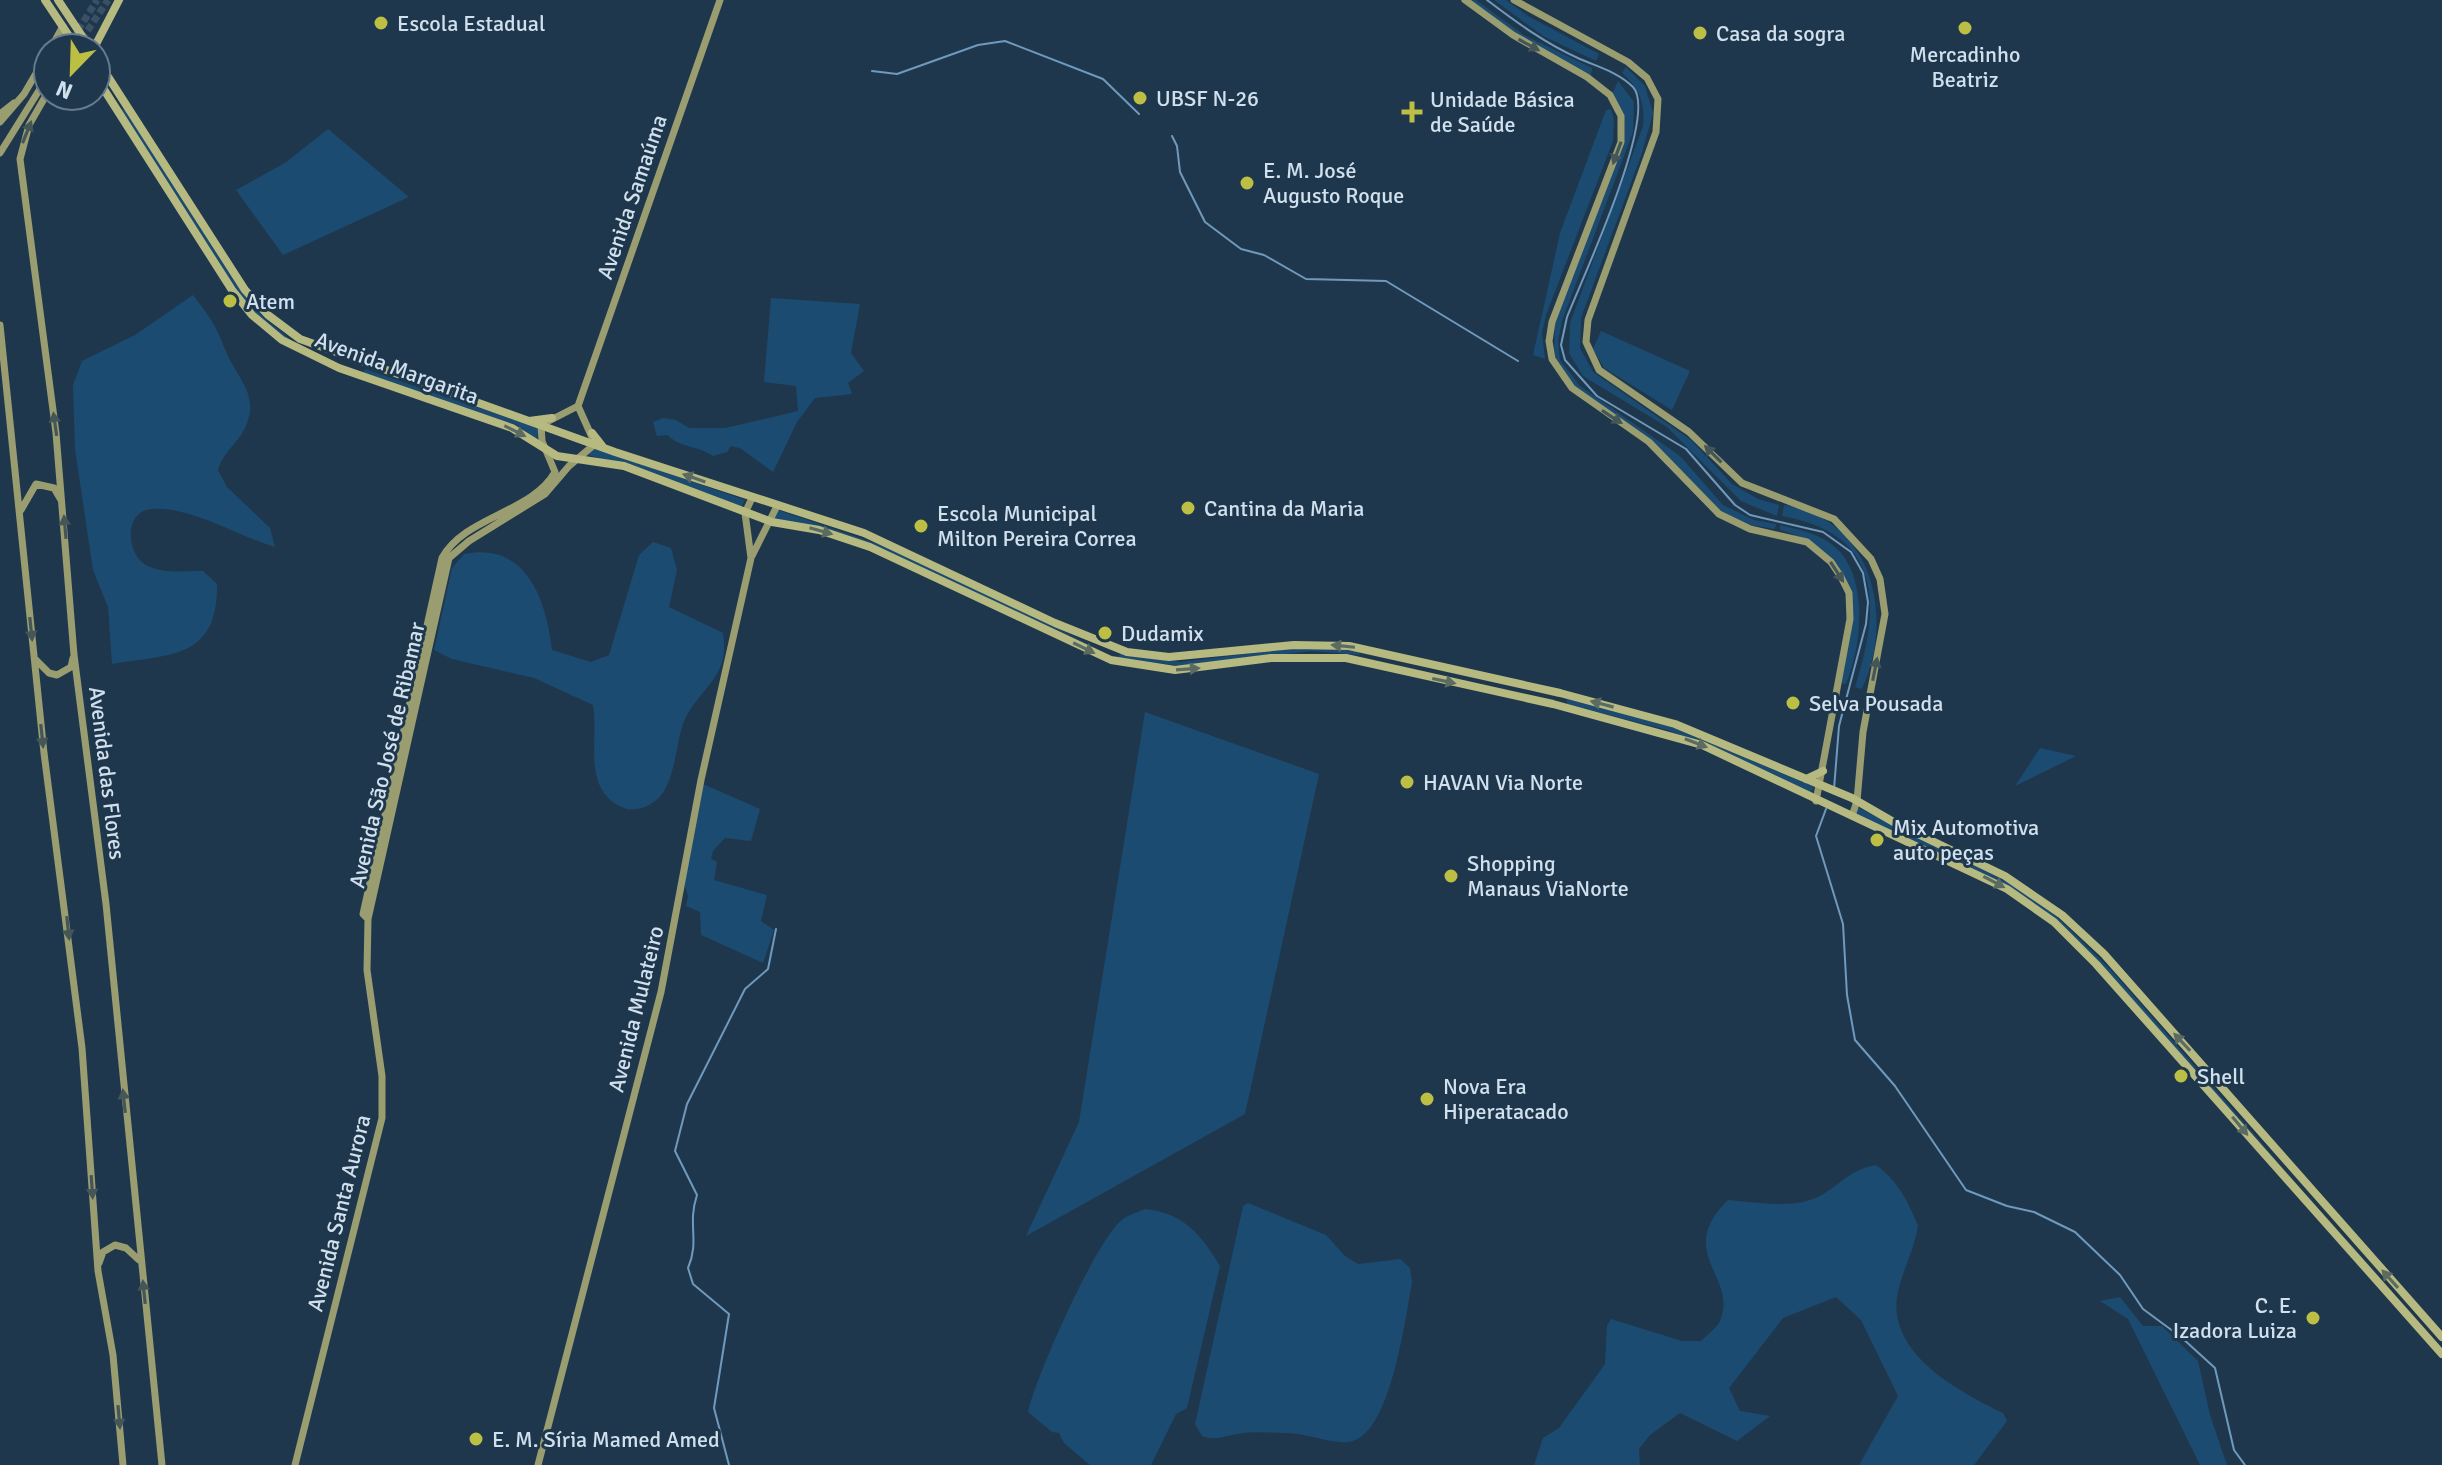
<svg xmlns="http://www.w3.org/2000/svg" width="2442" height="1465" viewBox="0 0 2442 1465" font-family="Signika,sans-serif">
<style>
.green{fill:#1c4b71}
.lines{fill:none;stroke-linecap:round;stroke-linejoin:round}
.stream{stroke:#709abd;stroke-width:2}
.secondary-tunnel{stroke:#3a5064;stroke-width:7;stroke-dasharray:7 3.5;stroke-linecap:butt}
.secondary{stroke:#9a9d70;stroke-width:7}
.primary{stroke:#b6b980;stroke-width:8}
.oneway{fill:#445657}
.oneway2{fill:#5b6b61}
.poi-dot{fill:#bcbf44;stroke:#1f374c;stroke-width:3}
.labels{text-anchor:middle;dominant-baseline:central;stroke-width:6;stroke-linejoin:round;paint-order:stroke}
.poi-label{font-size:22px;fill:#d1e0ed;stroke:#1f374c;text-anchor:start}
.street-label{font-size:22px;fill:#d1e0ed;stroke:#1f374c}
</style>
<rect width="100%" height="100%" fill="#1f374c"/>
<path class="green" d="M1469,0h7l48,35 68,33 -1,7 -65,-34z
M1494,0h12l22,16 71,38 -3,7 -53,-25z
M1626,67l19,19 8,27 -11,40 -61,165 -1,30 13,24 98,68 41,44 26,15 21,6 -2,11 -36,-15 -74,-74 -84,-51 -14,-23 1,-30 73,-197c2,-24 -3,-37 -21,-53z
M1618,81l16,21 -1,30 -71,189 -4,20 2,19 20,26 100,70 43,49 31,15 22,4 -1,5 -31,-5 -30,-17 -57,-61 -83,-59 -20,-30 1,-38 58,-153 10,-52 -11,-19z
M121,109l4,1 113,177 26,31 28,23c-46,-9 -142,-186 -171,-232z
M1611,109l3,11 -1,21 -67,174 -4,18 3,26 -12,-4 27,-122 46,-123z
M328,129l81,68 -126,58 -47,-65 49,-27z
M193,295c20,26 22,29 34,59 11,24 31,41 20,69 -7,20 -22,25 -29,47l9,17 43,41 5,19c-38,-11 -84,-41 -124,-38 -28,3 -25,47 -3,57 16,8 38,5 55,5l14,13c1,76 -47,70 -105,80l-4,-57 -15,-37 -18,-121 -2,-64 9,-24 53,-26z
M771,298l89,6 -9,49 13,18 -16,12 4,11 -37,4 -18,24 -24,50 -33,-24 -9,-2 -4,6 -14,4c-16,-11 -30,-7 -46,-21l-10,1 -4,-14 10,-4 13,2 13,8h36l73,-17 -2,-25 -32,-4z
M1601,331l89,40 -18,39 -68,-42 -11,-19z
M365,369l173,59 -1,12 -20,-15 -154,-51z
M595,448l150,52 -5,9 -89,-36 -63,-18z
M1784,505c89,14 111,112 78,184l-7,-2c26,-82 28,-153 -73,-171z
M778,510l123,42 200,98 -240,-110 -87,-21z
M1780,525c21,5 46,10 61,28 27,32 20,95 5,131l-6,-1c3,-20 11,-42 10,-62 0,-44 -28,-81 -70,-91z
M653,542l18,6 6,22 -8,37 54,26c8,47 -26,55 -40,91 -7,21 -8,52 -21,70 -8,11 -26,19 -38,14 -43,-17 -25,-68 -31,-103l-59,-27 -82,-19 -18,-9 18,-82 12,-14c62,-13 82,45 88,96l39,12 18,-7 30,-100z
M1306,647l51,4 4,4 -49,-4 -131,15 -63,-8 2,-4 60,8z
M1567,699l103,27 144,61 -4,6 -94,-45 -49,-18 -100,-26z
M1145,712l174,62 -74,340 -219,122 53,-114z
M2040,748l36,8 -61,30z
M703,784l57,25 -9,32 -26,-3 -12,13 -2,8 6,3 -3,18 53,15 -6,26 13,9 -11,33 -62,-28 -1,-23 -14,-6 2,-10 -4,-13z
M1857,807l156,78 43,31 55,54 175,201 -187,-207 -77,-68 -60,-33 -109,-48z
M1876,1165c22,16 32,36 42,61 -4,25 -17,47 -21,71 -8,58 63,95 106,116l4,8 -33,44h-115l39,-69 -37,-76 -25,-23 -53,21 -54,70 11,23 30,5 -33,25 -57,-28 -30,22 -11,14 1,16h-106l9,-27 16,-10 46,-64 2,-38 4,-7 71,22h19c5,-5 14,-12 18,-18 22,-45 -46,-69 9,-123 24,2 58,8 82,0 26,-8 35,-30 66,-35z
M1248,1203l78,32 19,21 13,8 42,-5 10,9 2,15c-7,34 -21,155 -64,159 -18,2 -41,-9 -61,-9 -16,0 -34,-2 -49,1 -15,2 -22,7 -36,2l-7,-12 48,-218z
M1145,1209c38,4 56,25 75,57l-33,142 -11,6 -25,51h-61l-26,-22 -5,-10 -7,-1 -24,-20c8,-35 68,-173 95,-193 6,-4 15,-7 22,-10z
M2120,1297l23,29h19l36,35 12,54 17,50h-27l-72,-146 -28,-18z"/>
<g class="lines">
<path class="stream" d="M1487,0c29,22 59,44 93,59 18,8 38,13 53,28 26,28 -51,192 -66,230l-6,28 4,15 32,36 89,53 49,56 15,10 73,17 28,20 12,21 5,29 -2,22 -27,102 -5,63
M872,71l25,3 81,-29 27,-4 98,38 36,35
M1172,136l5,10 3,26 25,50 36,27 23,6 42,24 80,2 132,80
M1826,809l-10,27 27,88 4,71 8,45 40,46 71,104 41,16 27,6 41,20 45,43 23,34 38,28 34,31 19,82 11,15
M729,1465l-15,-57 15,-94 -36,-30 -5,-16c12,-28 -1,-43 9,-73l-22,-44 12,-47 58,-115 23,-20 8,-40"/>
<path class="secondary-tunnel" d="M67,48l30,-48
M76,48l32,-48"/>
<path class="secondary" d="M1465,0l48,35 74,42 23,18 11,21v26l-69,180 -3,19 3,18 20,29 77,54 70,72 31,15 57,13 24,20 10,15 8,16 1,26 -34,182
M1514,0l114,62 19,16 11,21 -2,33 -68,188 -2,22 13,28 90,62 53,51 92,36 37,40 9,20 5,35 -22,118 -6,69 -5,15
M51,48l12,-22
M48,92l-19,33 -9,34 36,274 18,222 32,249 56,561
M0,114l14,-11
M0,122l24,-28 24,-41
M0,153l48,-77
M0,325l44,428 38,295 16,223 15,84 10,110
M21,510l15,-26 18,4 7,12
M752,556l25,-50
M36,660l13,13 8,2 14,-8 2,-9
M368,919l-5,-5 79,-356c23,-42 90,-45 113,-86l-13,-31 -1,-16 37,-19 142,-406
M99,1263l4,-11 12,-7 11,3 13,12
M295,1465l87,-347v-42l-15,-106 1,-51 81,-361 20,-17 76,-47 24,-28 26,-22 -17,-38
M538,1465l123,-473 40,-212 50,-222 -6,-45 7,-15"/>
<path class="primary" d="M45,0l32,48
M58,0l32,48
M94,48l25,-48
M96,58l149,232 23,25 32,24 315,113 249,81 191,90 72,29 42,5 125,-12 55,1 211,47 115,31 177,74 45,26 108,52 57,39 42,39 338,383
M96,77l136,213 20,25 30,25 57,28 173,60 45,28 67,10 148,56 47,8 51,17 241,113 64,10 96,-12h75l207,46 149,41 305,144 47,33 42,42 346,390
M529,421l23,-3
M592,433l11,14
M1806,779l17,-8"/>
</g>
<defs><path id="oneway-solid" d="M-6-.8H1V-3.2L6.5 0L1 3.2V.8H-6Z" transform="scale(2)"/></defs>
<g class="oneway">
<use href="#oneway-solid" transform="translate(1529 45) rotate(29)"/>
<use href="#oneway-solid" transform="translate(27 132) rotate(-68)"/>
<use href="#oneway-solid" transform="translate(1617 153) rotate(110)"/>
<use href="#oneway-solid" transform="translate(1612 417) rotate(33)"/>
<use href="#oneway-solid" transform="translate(55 424) rotate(-98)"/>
<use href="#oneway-solid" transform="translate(1713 454) rotate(-135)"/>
<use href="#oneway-solid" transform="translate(65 527) rotate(-95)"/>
<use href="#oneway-solid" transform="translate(1837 572) rotate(57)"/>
<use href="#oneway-solid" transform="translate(31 629) rotate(84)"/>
<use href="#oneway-solid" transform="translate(1875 669) rotate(-79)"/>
<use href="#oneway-solid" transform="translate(42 736) rotate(84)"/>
<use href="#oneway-solid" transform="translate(68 928) rotate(84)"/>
<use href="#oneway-solid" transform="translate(124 1101) rotate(-96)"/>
<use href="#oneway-solid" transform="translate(92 1187) rotate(86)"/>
<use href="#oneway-solid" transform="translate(144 1292) rotate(-96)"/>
<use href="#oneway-solid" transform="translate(119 1417) rotate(85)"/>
</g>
<g class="oneway2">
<use href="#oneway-solid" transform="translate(515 431) rotate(27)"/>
<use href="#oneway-solid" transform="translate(694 478) rotate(-161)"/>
<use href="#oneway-solid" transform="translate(821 531) rotate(16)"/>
<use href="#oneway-solid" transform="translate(1343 646) rotate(-174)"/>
<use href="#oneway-solid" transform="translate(1084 648) rotate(26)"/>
<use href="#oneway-solid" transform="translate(1188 669) rotate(-4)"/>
<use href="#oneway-solid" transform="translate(1444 681) rotate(12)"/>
<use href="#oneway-solid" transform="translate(1602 704) rotate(-165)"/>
<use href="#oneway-solid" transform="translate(1696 743) rotate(21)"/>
<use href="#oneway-solid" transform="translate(1994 882) rotate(28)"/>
<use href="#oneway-solid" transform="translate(2182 1042) rotate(-133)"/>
<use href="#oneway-solid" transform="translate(2240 1126) rotate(50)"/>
<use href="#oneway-solid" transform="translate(2390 1279) rotate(-132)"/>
</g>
<g class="poi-dot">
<circle cx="381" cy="23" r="8"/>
<circle cx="1965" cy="28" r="8"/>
<circle cx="1700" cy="33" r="8"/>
<circle cx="1140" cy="98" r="8"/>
<path d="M1408 100h8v8h8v8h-8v8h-8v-8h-8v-8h8z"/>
<circle cx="1247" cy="183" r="8"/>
<circle cx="230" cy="301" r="8"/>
<circle cx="1188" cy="508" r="8"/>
<circle cx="921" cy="526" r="8"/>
<circle cx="1105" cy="633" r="8"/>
<circle cx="1793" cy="703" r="8"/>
<circle cx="1407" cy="782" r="8"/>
<circle cx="1877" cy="840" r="8"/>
<circle cx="1451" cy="876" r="8"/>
<circle cx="2181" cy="1076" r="8"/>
<circle cx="1427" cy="1099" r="8"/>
<circle cx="2313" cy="1318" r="8"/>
<circle cx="476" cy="1439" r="8"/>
</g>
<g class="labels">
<g class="poi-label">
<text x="397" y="23">Escola Estadual</text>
<text x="1716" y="33">Casa da sogra</text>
<text x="1965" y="54" text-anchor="middle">Mercadinho<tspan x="1965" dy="25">Beatriz</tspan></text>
<text x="1156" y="98">UBSF N-26</text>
<text x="1430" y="99">Unidade Básica<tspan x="1430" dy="25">de Saúde</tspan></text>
<text x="1263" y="170">E. M. José<tspan x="1263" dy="25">Augusto Roque</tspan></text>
<text x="246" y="301">Atem</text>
<text x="1204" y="508">Cantina da Maria</text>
<text x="937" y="513">Escola Municipal<tspan x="937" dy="25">Milton Pereira Correa</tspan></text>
<text x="1121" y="633">Dudamix</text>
<text x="1809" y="703">Selva Pousada</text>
<text x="1423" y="782">HAVAN Via Norte</text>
<text x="1893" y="827">Mix Automotiva<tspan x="1893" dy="25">auto peças</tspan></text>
<text x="1467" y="863">Shopping<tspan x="1467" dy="25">Manaus ViaNorte</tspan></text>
<text x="2197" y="1076">Shell</text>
<text x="1443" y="1086">Nova Era<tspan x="1443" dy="25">Hiperatacado</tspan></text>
<text x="2297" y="1305" text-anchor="end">C. E.<tspan x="2297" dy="25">Izadora Luiza</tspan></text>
<text x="492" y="1439">E. M. Síria Mamed Amed</text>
</g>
<g class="street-label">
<text transform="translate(632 197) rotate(-71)">Avenida Samaúma</text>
<text transform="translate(397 368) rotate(20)">Avenida Margarita</text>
<text transform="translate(387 755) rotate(-77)">Avenida São José de Ribamar</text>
<text transform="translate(107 773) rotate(83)">Avenida das Flores</text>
<text transform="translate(636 1009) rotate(-76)">Avenida Mulateiro</text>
<text transform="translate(339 1213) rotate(-76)">Avenida Santa Aurora</text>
</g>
</g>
<g transform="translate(72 72) rotate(203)"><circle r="38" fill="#1f374c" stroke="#667b8c" stroke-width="2"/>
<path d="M0-6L14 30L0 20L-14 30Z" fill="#bcbf44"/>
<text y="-12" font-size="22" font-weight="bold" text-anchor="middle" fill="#d1e0ed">N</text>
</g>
</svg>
